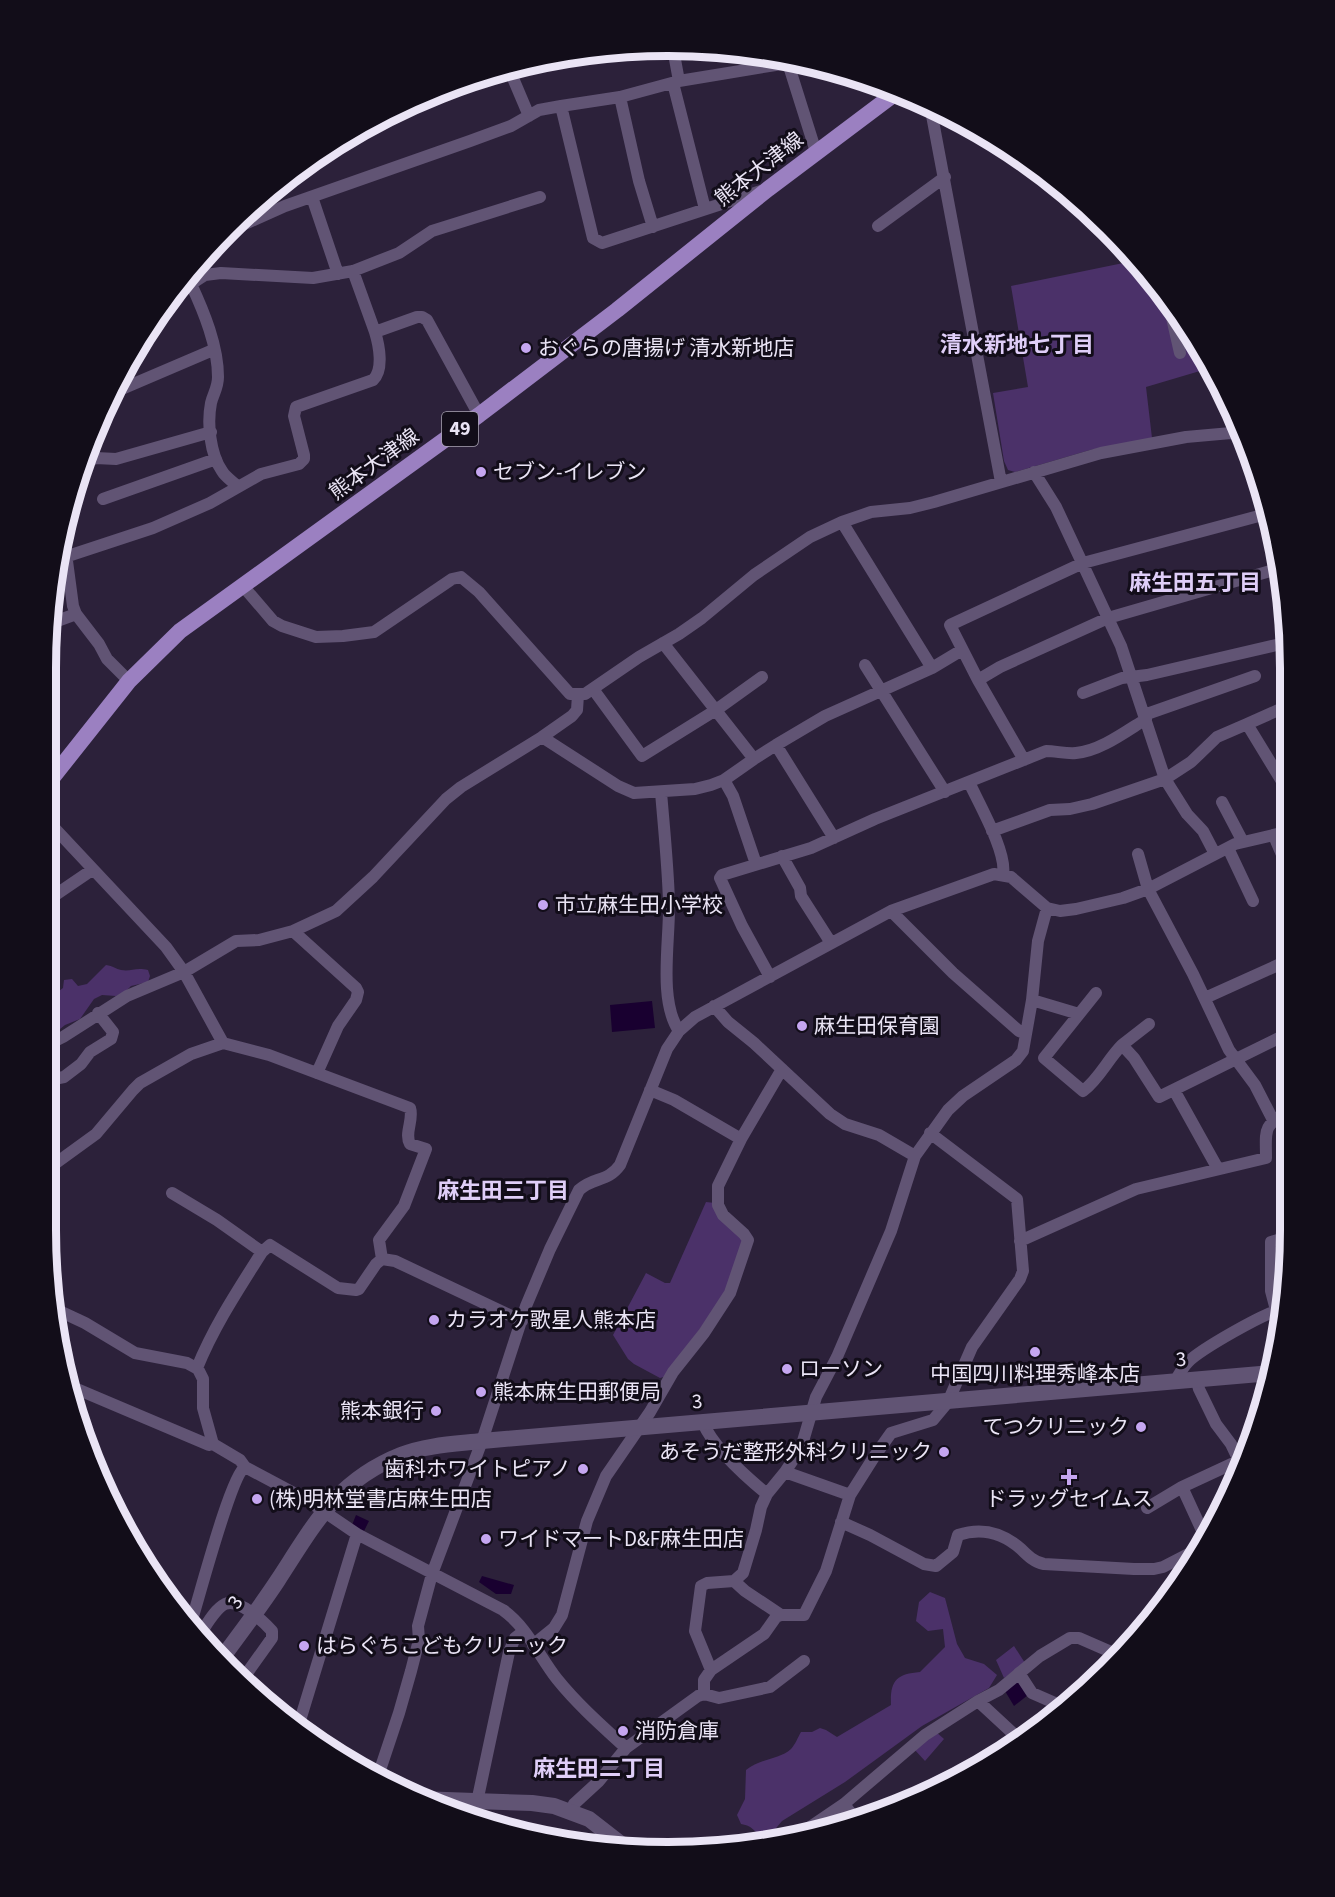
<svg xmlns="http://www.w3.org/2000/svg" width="1335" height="1897" viewBox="0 0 1335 1897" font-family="'Source Sans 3','Noto Sans JP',sans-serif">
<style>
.green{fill:#4b3169}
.water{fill:#190030}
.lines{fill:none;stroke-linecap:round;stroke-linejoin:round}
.minor{stroke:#615474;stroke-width:12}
.tertiary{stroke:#615474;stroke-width:16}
.primary{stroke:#9b80c1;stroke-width:16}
.poi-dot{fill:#c5a6f0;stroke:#120d19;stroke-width:2}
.labels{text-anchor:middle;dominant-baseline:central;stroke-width:6;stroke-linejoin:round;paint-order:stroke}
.shield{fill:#120d19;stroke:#a9a4b3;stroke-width:1.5}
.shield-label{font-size:20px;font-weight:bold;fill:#eae4f5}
.street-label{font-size:21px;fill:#eae4f5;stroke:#120d19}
.poi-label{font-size:21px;fill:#eae4f5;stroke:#120d19;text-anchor:start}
.neighbourhood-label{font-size:22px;font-weight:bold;fill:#dfcef8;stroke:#120d19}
.rim{fill:none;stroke:#eae4f5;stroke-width:8}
</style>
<rect width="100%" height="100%" fill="#2c213a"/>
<path class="green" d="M1138,260l72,108 -64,19 6,51 -62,12 -75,22 -7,-2 -4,-9 -11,-68 35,-6 -17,-101z
M106,965c7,1 10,4 15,5 10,2 14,-3 27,0l2,6 -2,6 -17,4 -6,6 -9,4 -14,-1 -8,4 -14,20 -15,6 -10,8h-10v-32l18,-13 1,-8 8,-1 6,7 9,-2z
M706,1202l9,1 29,38 -18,51 -59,84 -7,2 -26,-14 -6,-5 -15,-24 33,-62 19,10h5z
M930,1592l15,6 12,46 8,14 19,6 13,11 -8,13 -67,38 -77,56 -63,39 -15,18c-12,-4 -12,-13 -26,-15l-4,-9 8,-16 1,-29c14,-12 33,-10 45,-21 4,-4 7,-12 10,-17h11l8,-4 6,2 11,7 54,-32c-1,-24 5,-31 29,-33l25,-25 -2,-18 -15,2 -12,-10 3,-19z
M1014,1646l11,17 -21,15 -8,-18z
M935,1731l9,8 -19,22 -11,-12z"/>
<path class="water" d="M652,1001l3,27 -43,4 -2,-27z
M356,1515l13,6 -5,10 -12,-6z
M482,1576l32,9 -3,9h-15l-17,-12z
M1019,1679l9,16 -14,11 -9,-15z"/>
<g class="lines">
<path class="minor" d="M668,48l6,6 35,-8
M674,54l5,27
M510,71l19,45
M673,83l32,126
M620,97l19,84 14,46
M930,105l71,377
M761,191l-159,52 -9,-5 -32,-132 59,-9 59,-16 109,-18 28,89
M312,197l26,77
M878,226l67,-49
M227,232l58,-26 185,-65 41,-15 28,-16 22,-4
M353,271l22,61
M191,284l14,-9 16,-2 92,5 40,-7 46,-18 33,-22 108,-34
M169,295l22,-11c13,28 27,62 27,93 0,11 -5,17 -7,26 -4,20 -1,51 11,68 4,7 11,10 16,16
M1170,309l10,44
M110,394l103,-44
M82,463l14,-5 20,1 95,-27
M1034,472l22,35 65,139 44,133 26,-17 26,-25 30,-13 39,64
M103,499l113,-40
M842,522l90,146
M56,555l12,1 85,-28 57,-25 51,-29 38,-10 5,-5v-4l-10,-39 2,-9 77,-27c11,-10 6,-35 2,-48l42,-15h5l5,3 52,95
M68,556l-1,5 6,45 3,8 23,30 8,15 22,22
M243,586l30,35 9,5 34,11 27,-1 31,-4 78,-53 9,-2 18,15 91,102h15l54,-37 40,-23 23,-16 52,-43 56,-38 32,-15 29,-10 39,-4 24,-6 167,-49 85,-16 45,-4 11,3
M49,624l27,-10
M663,643l91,116 22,-14 58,93
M865,665l80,127
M978,680l-28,-55 133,-62 187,-50
M593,689l49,67 74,-46 46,-33
M1083,693l39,-15 25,-3 138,-32
M1144,715l111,-39
M1247,724l38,-17
M542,737l30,-21 5,-6 1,-15
M776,745l49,-29 107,-48 30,-18
M1024,760l-46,-80 22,-13 108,-49 173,-50
M724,780l9,16 23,68
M969,782c10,22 38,70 34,92
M661,792c3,37 7,74 8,111 1,37 -11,97 10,128
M1222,802l21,40
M45,818l121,129 18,25 39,71
M992,831l58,-21 20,-1 22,-5 73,-25 22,35 16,17 12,23
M1274,836l12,28
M1228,848l25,53
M1138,854l10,35 45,85 36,76 26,35 18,35
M782,856l18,32 1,8 30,47
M45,902l47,-32
M891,911l62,62 66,58 7,3
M293,931l43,-20 37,-34 73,-78 15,-12 81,-50 76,49 16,7 61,-4 16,-4 13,-5 30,-21
M770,977l-28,-51 -22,-48 2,-3 89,-27 64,-29 171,-68c10,0 20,3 30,2 24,-2 49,-21 70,-34
M1096,993l-52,65 39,33c16,-12 25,-32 39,-46
M1205,998l82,-37
M1032,1000l47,14
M714,1006l14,16 26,21 76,71 15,10 34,11 36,21
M1149,1024l-27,21 12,13 25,39 128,-63
M45,1046l18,-9 64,-41 57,-24 52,-31 23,-1 34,-9 63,57 2,4 -2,8 -18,26 -21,47
M45,1086l9,-7 10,-2 17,-13 9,-12 21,-13 2,-7 -15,-19
M650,1090l24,10 67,39
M1174,1090l44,79
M45,1171l51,-37 37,-44 7,-7 51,-29 32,-11 46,12 141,53c4,12 -6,25 0,36l16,5 -22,57 -25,34 3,19
M172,1193l45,27 45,32
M1020,1241l116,-52 130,-31c0,-27 -4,-33 22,-45
M55,1309l30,14 50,30 52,10 11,6 5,10v29l10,36
M1276,1310l-5,-19v-49l17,-5
M197,1368c17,-42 41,-78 65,-116l8,-7 68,43 18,2 3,-1 17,-25 6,-5 13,2 127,60
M1197,1381l2,8 17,35 15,20 10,21
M1175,1382c4,-8 7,-14 13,-20 13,-13 76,-49 94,-53
M65,1384l144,61 4,-1 27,16 5,7 62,33 50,34 146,76c24,17 36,46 54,69 21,26 45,47 69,69
M703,1423c11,25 42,53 64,71
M785,1472l65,23
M1182,1487l23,50
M1147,1508l35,-21 56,-26
M841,1522l29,13 54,29 12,2 17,-14 5,-17c24,-8 45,-2 63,14 7,7 13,13 23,15l90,5h20l9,-2 35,-18
M734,1581l11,10 36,24h23l22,-44 24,-76 24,-38 17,-24 42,-13 15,-18 24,-55 48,-68 3,-8 -6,-72 -87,-66
M191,1623c8,-25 40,-148 54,-156
M201,1633c6,-9 14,-24 24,-29 14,-6 39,18 47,27v7l-30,42
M533,1645l21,-17 8,-13 25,-94 19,-45 44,-64 23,-40 31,-39 26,-40 18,-53 -4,-6 -21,-19 -5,-10v-19l23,-47 41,-70
M711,1670l-16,-39 6,-45 6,-3 27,-2 9,-8 13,-43 5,-23 6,-13 18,-22 16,-24 15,-51 21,-40 54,-126 24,-75 33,-46 15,-14 53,-36 7,-9 9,-51 6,-59 9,-33
M1019,1673l13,20 32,14
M704,1694v-14l7,-10 53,-36 12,-17 5,-2
M978,1701l40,37
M298,1727l59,-193
M377,1779l22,-66 12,-42 8,-31 -1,-14 14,-52 50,-133 44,-135 24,-57 29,-59c15,-14 28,-7 41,-25l47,-116 12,-18 16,-14 196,-106 103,-37 17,3 36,31 13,3 16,-2 47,-11 25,-9 87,-45 51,-12
M477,1802l32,-150 6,-14 9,-7
M844,1804l12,16
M570,1812l4,-8 25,-23 27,-33 72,-52 6,-2 15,4 51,-11 34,-26
M794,1838l50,-34 81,-69 53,-34 21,-11 41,-34 30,-18h9l39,17"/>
<path class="tertiary" d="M222,1658c19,-26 39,-52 56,-78 36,-55 58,-99 123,-125 25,-10 54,-11 81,-14l790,-68
M418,1799l114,4 22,3 35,13 36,28"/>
<path class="primary" d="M45,787l84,-106 51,-50 299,-216 138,-105 151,-121 129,-97"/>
</g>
<g class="poi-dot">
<circle cx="526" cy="348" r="6"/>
<circle cx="481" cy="472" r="6"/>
<circle cx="543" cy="905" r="6"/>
<circle cx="802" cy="1026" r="6"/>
<circle cx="434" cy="1320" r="6"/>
<circle cx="1035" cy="1352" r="6"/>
<circle cx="787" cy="1369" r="6"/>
<circle cx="481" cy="1392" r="6"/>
<circle cx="436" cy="1411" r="6"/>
<circle cx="1141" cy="1427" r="6"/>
<circle cx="944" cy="1452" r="6"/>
<circle cx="583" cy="1469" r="6"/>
<path d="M1066 1468h6v6h6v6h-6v6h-6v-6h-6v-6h6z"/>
<circle cx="257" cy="1499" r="6"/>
<circle cx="486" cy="1539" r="6"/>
<circle cx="304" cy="1646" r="6"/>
<circle cx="623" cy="1731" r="6"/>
</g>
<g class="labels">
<rect class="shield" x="442" y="412" width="36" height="34" rx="4.5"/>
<g class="shield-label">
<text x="460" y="429">49</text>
</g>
<g class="street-label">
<text transform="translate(759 169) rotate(-38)">熊本大津線</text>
<text transform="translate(374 464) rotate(-36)">熊本大津線</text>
<text transform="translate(1181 1359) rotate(-4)">3</text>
<text transform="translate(697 1401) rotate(-5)">3</text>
<text transform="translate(235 1602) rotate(-54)">3</text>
</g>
<g class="poi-label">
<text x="538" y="348">おぐらの唐揚げ 清水新地店</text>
<text x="493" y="472">セブン-イレブン</text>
<text x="555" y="905">市立麻生田小学校</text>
<text x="814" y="1026">麻生田保育園</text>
<text x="446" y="1320">カラオケ歌星人熊本店</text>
<text x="799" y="1369">ローソン</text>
<text x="1035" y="1374" text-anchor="middle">中国四川料理秀峰本店</text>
<text x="493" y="1392">熊本麻生田郵便局</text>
<text x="424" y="1411" text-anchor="end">熊本銀行</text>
<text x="1129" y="1427" text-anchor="end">てつクリニック</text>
<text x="932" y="1452" text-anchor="end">あそうだ整形外科クリニック</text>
<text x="571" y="1469" text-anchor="end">歯科ホワイトピアノ</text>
<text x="269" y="1499">(株)明林堂書店麻生田店</text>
<text x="1069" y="1499" text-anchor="middle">ドラッグセイムス</text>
<text x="498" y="1539">ワイドマートD&amp;F麻生田店</text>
<text x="316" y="1646">はらぐちこどもクリニック</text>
<text x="635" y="1731">消防倉庫</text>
</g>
<g class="neighbourhood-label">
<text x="1017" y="345">清水新地七丁目</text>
<text x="1195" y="583">麻生田五丁目</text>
<text x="503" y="1191">麻生田三丁目</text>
<text x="599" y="1769">麻生田二丁目</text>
</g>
</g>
<path d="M0 0H1335V1897H0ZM668 56H668A612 612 0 0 1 1280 668V1230A612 612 0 0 1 668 1842H668A612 612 0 0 1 56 1230V668A612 612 0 0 1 668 56Z" fill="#120d19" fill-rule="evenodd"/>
<path class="rim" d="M668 56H668A612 612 0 0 1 1280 668V1230A612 612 0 0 1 668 1842H668A612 612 0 0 1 56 1230V668A612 612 0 0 1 668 56Z"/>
</svg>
